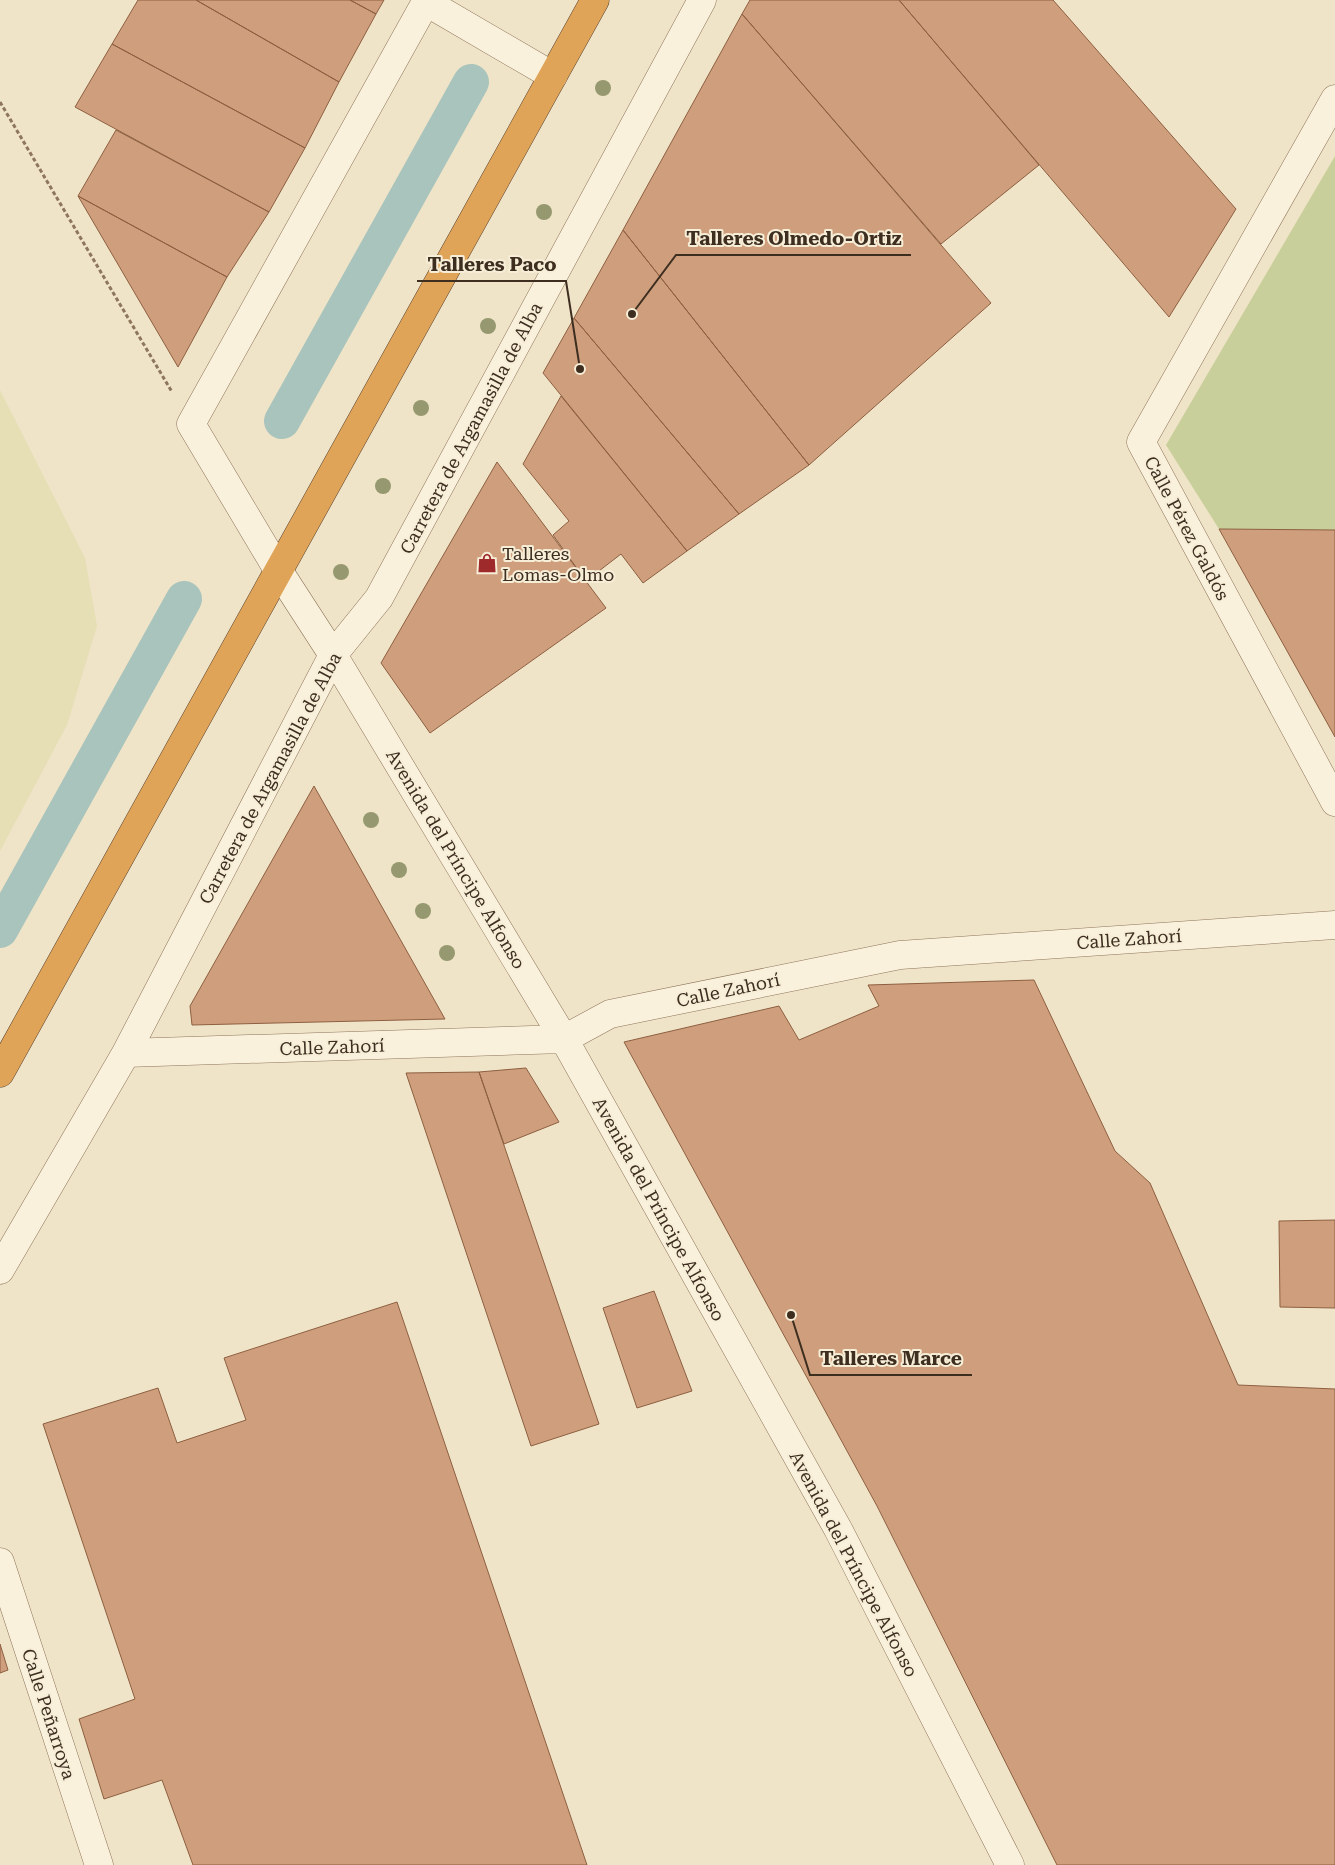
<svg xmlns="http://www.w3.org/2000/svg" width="1335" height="1865" viewBox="0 0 1335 1865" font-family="'Roboto Serif',serif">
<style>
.farmland{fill:#e6deb5}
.green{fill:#c9cf9b}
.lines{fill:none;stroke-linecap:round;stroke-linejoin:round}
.canal{stroke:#a9c4bc;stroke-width:36}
.building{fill:#cf9f7d;stroke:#8d5f41}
.minor-casing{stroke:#8d765c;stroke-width:29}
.highway-casing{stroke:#5b4430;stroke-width:29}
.path{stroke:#8d765c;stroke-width:3;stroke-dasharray:4 2.5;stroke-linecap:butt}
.minor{stroke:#faf1dc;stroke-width:28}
.highway{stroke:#e0a458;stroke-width:28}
.tree{fill:#96986f}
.labels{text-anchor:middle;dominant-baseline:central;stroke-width:4;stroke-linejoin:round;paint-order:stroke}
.street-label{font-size:18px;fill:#3d2e20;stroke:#f7eed8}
.poi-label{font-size:18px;fill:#3d2e20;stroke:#f7eed8;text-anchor:start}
.leader{fill:none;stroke:#3d2e20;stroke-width:2}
.callout-dot{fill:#3d2e20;stroke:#f7eed8;stroke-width:2}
.callout-label{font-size:19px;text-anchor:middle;font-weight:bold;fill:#3d2e20;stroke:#f7eed8;stroke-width:4;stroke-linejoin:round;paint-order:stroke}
</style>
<rect width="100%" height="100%" fill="#f0e4c8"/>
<path class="farmland" d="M0,390l85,168 12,68 -30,99 -67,126z"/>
<path class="green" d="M1335,156v374l-116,-1 -53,-84z"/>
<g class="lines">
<path class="canal" d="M282,421l189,-339
M0,930l184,-331"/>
</g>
<path class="building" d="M138,0h58l143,82 -34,66 -193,-104z
M196,0h154l26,14 -37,68z
M350,0h34l-8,14z
M750,0h149l140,165 -98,79 -199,-230z
M899,0h154l183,209 -67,108z
M742,14l249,289 -182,162 -186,-235z
M112,44l193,104 -36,64 -194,-105z
M116,130l153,82 -42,65 -149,-81z
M78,196l149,81 -49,90z
M623,230l186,235 -70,49 -165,-196z
M574,318l165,196 -52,37 -144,-178z
M561,396l126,155 -44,32 -22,-29 -35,27 -33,-46 16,-14 -46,-57z
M497,462l109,146 -176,125 -49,-70z
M1219,529l116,1v207z
M314,786l131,233 -253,6 -2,-19z
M1034,980l81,171 35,32 88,202 97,4v476h-278l-180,-359 -253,-464 155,-36 20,34 80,-34 -11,-21z
M526,1068l33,54 -55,22 -25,-72z
M479,1072l120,352 -68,22 -125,-373z
M1335,1220v88l-55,-1 -1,-86z
M654,1291l38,100 -55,17 -34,-100z
M397,1302l190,563h-394l-31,-85 -58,19 -25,-80 56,-20 -92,-275 115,-36 19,55 69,-23 -22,-62z
M0,1644l8,26 -8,3z"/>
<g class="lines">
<defs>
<path id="minor" d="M427,0l-236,424 87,146 55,85 231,384 274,490 172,336
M426,2l127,74
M1335,99l-194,343 194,360
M126,1053l438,-14 46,-25 290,-59 435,-30
M0,1270l126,-217 207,-398 46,-57 323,-598
M0,1562l99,303"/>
<path id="highway" d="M0,1073l595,-1073"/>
</defs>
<use href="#minor" class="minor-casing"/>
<use href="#highway" class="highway-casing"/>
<path class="path" d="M0,102l172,290"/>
<use href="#minor" class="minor"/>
<use href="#highway" class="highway"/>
</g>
<g class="tree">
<circle cx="603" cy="88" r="8"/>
<circle cx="544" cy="212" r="8"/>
<circle cx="488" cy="326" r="8"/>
<circle cx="421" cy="408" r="8"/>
<circle cx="383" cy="486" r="8"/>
<circle cx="341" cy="572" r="8"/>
<circle cx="371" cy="820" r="8"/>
<circle cx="399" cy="870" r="8"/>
<circle cx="423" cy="911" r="8"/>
<circle cx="447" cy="953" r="8"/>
</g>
<defs>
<symbol id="shop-bare" viewBox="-9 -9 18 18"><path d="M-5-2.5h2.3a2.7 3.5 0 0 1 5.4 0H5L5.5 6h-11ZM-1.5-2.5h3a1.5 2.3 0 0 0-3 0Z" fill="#9e2a2b" stroke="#f7eed8" stroke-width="2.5" paint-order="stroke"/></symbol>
</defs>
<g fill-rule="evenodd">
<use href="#shop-bare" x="473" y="549" width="28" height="28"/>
</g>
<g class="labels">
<g class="street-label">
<text transform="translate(471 428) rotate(-62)">Carretera de Argamasilla de Alba</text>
<text transform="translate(1187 528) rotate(62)">Calle Pérez Galdós</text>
<text transform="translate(270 778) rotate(-62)">Carretera de Argamasilla de Alba</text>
<text transform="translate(456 859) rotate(59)">Avenida del Príncipe Alfonso</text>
<text transform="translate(1129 939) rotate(-4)">Calle Zahorí</text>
<text transform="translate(728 990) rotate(-12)">Calle Zahorí</text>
<text transform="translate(332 1047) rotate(-2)">Calle Zahorí</text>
<text transform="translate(659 1209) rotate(61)">Avenida del Príncipe Alfonso</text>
<text transform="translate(854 1564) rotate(62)">Avenida del Príncipe Alfonso</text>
<text transform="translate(49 1714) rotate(72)">Calle Peñarroya</text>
</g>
<g class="poi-label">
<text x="502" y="553">Talleres<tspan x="502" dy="21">Lomas-Olmo</tspan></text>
</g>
</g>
<path class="leader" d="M632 314L676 255H911M580 369L566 281H417M791 1315L810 1375H972"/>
<g class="callout-dot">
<circle cx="632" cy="314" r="5"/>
<circle cx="580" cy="369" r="5"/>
<circle cx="791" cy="1315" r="5"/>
</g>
<g class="callout-label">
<text x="794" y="245">Talleres Olmedo-Ortiz</text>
<text x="492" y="271">Talleres Paco</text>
<text x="891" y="1365">Talleres Marce</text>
</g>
</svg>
